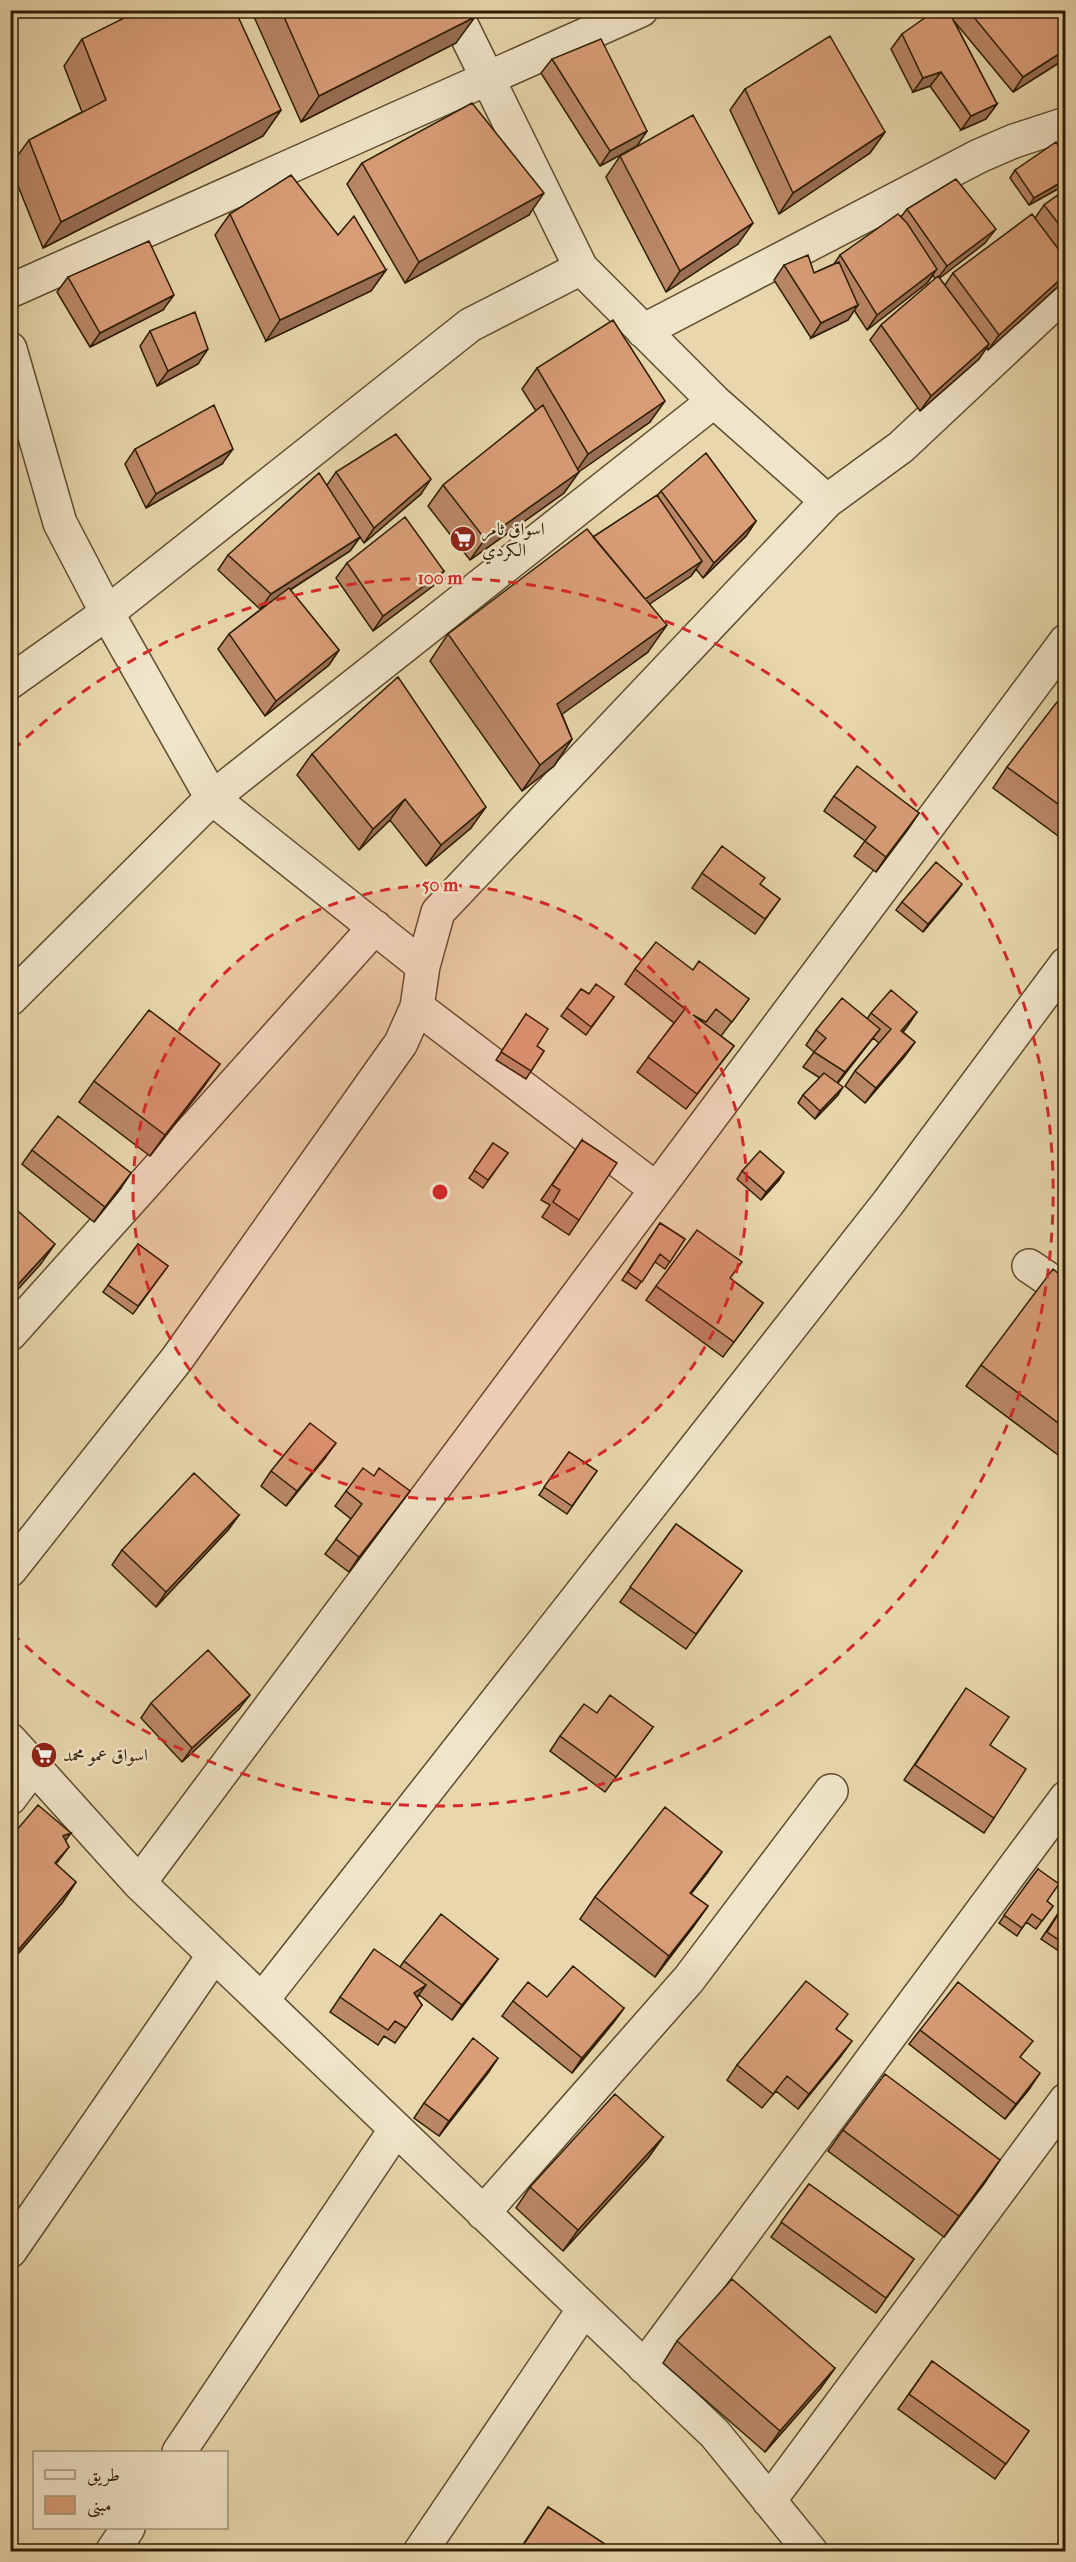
<svg xmlns="http://www.w3.org/2000/svg" width="1076" height="2562" viewBox="0 0 1076 2562" font-family="'IM FELL French Canon',Amiri,serif">
<style>
.lines{fill:none;stroke-linecap:round;stroke-linejoin:round}
.minor-casing{stroke:#5d4c2e;stroke-width:36}
.minor{stroke:#f0e5c9;stroke-width:33}
.wall{fill:#bb8867;stroke:#2f1d04;stroke-width:1.5}
.shaded-wall{fill:#986f54;stroke:#2f1d04;stroke-width:1.5}
.building{fill:#d99e78;stroke:#2f1d04;stroke-width:1.5}
.ring{fill:none;stroke:#d62828;stroke-width:3;stroke-dasharray:10 8}
.labels{text-anchor:middle;dominant-baseline:central;stroke-width:4.5;stroke-linejoin:round;paint-order:stroke}
.poi-label{font-size:18px;fill:#2f1d04;stroke:#f0e5c9;text-anchor:start}
.centre{fill:#d62828;stroke:#f0e5c9;stroke-width:3}
.ring-label{font-size:18px;text-anchor:middle;font-weight:bold;fill:#d62828;stroke:#f0e5c9;stroke-width:4.5;stroke-linejoin:round;paint-order:stroke}
</style>
<rect width="100%" height="100%" fill="#e8d7ac"/>
<filter id="stains"><feTurbulence type="fractalNoise" baseFrequency=".00333" numOctaves="4"/><feColorMatrix values="0 0 0 0 .2 0 0 0 0 .09 0 0 0 0 .02 0 0 0 .5 -.17"/></filter>
<radialGradient id="worn" r=".72"><stop offset=".6" stop-color="#630" stop-opacity="0"/><stop offset="1" stop-color="#630" stop-opacity=".3"/></radialGradient>
<g class="lines">
<defs>
<path id="minor" d="M454,10l127,258 133,133 113,100
M10,291l631,-281
M643,331l336,-175 35,-15 52,-17
M10,349l50,174 47,90 105,185 211,168
M10,682l97,-69 363,-288 111,-57
M10,999l202,-201 502,-397
M417,1007l239,182
M1029,1266l37,25
M10,1334l365,-407
M10,1570l167,-211 224,-316 16,-36 6,-41 15,-54 389,-411 74,-54 165,-155
M10,1740l129,143 576,551 96,118
M10,1798l24,-32
M139,1883l927,-1242
M262,2000l626,-797 178,-239
M483,2213l206,-234 142,-188
M10,2251l204,-296
M644,2367l422,-569
M179,2452l217,-323
M769,2501l297,-401
M112,2552l16,-24
M420,2552l164,-243"/>
</defs>
<use href="#minor" class="minor-casing"/>
<use href="#minor" class="minor"/>
</g>
<path class="wall" d="M251,10h221l-16,33 -155,79z
M955,10h110v49l-52,33 -59,-71 43,83 -11,15 -25,11 -31,-44 -17,6 -22,-43 11,-15 49,-18z
M82,39l199,71 -18,26 -220,112 -33,-82 19,-26 53,-28 -18,-46z
M552,59l95,72 -10,15 -37,20 -59,-93z
M745,89l140,43 -15,21 -91,61 -49,-104z
M620,156l118,88 -72,48 -60,-115z
M1065,156v29l-36,20 -19,-27 5,-8z
M362,163l167,52 -124,68 -58,-99z
M1065,190v88l-3,5 -74,67 -1,-3 -8,12 -59,52 -50,-71 11,-15 54,-46 -2,-4 -6,8 -60,47 -13,-20 -6,10 -37,18 -37,-58 10,-15 30,8 20,-9 6,-9 61,-38 6,-8 78,34 -46,35 6,7 8,-12 82,-55 9,-13z
M230,214l156,56 -15,21 -105,50 -51,-106z
M68,277l95,33 -73,37 -33,-55z
M150,331l48,33 -41,22 -17,-40z
M537,368l113,54 -71,49 -15,22 -94,67 -42,-54 15,-21 93,-74 -14,-22z
M135,449l87,15 -76,44 -21,-44z
M336,472l85,22 -57,49 -4,-6 -10,14 -60,39 49,60 -10,15 -64,51 -47,-67 11,-15 37,-29 -6,4 -42,-39 10,-15 99,-70z
M661,491l95,30 -10,15 -43,42 -7,-9 -5,7 -42,28 -1,48 -86,62 10,25 -18,27 -32,25 -92,-130 18,-27 145,-97 64,-41z
M347,563l97,8 -11,15 -60,45 -37,-53z
M1065,708v133l-72,-53 14,-21z
M312,754l159,74 -45,38 -36,-46 -31,30 -62,-75z
M834,796l85,17 -43,59 -22,-16 11,-15 -41,-30z
M702,873l58,12 20,14 -25,35 -63,-46z
M957,891l-34,41 -27,-22 6,-8z
M635,969l58,1 56,29 -28,37 13,10 -48,63 -49,-37 37,-49 -49,-39z
M581,989l8,5 25,3 -28,38 -25,-19z
M917,1012l-14,20 12,10 -11,15 -39,46 -20,-17 10,-15 24,-28 -6,-5 -35,45v12l-23,24 -17,-16 5,-8 17,-17 -17,-11 11,-15 -8,-7 10,-15 51,-11 4,-6z
M526,1014l11,32 7,5 -18,28 -30,-19z
M94,1081l111,4 -55,71 -71,-54z
M582,1140l-3,80 -10,15 -27,-18 8,-12 -9,-5z
M493,1143l15,10 -25,35 -14,-10z
M32,1150l89,38 -27,34 -72,-58z
M742,1171l37,9 -18,20 -24,-21z
M660,1223l25,16 -20,30 -10,-7 -19,27 -14,-9z
M138,1244l30,22 -35,48 -30,-22z
M730,1279l33,24 -40,54 -77,-57 10,-14z
M1065,1279v166l-7,10 -92,-69 15,-21z
M569,1452l28,19 -30,43 -28,-19z
M325,1458l-39,48 -25,-20 10,-15z
M374,1476l36,15 -61,81 -24,-18 26,-35 -16,-13 11,-15z
M239,1515l-11,15 -72,77 -44,-42 10,-15z
M676,1524l66,47 -56,78 -66,-47z
M151,1703l88,6 -57,53 -41,-44z
M956,1703l34,42 4,73 -10,15 -80,-53z
M653,1727l-48,65 -55,-41 10,-15z
M10,1838l55,2 4,7 -13,17 20,18 -14,21 -52,60z
M1038,1869l9,32 6,5 -17,23 -10,-7 -9,14 -18,-13z
M707,1873l-16,21 17,12 -15,21 -38,50 -75,-58 15,-22z
M1065,1903v52l-24,-16z
M498,1959l-46,61 -33,-25 -2,3 5,7 -27,38 -11,-7 -6,9 -48,-33 10,-15 60,-30 4,-6z
M547,1997l77,11 -11,15 -41,50 -70,-57 11,-15z
M837,2029l4,27 -43,53 -22,-18 -14,17 -35,-28 10,-15z
M920,2030l101,28 9,30 -25,31 -96,-75z
M498,2058l-59,78 -25,-18 10,-15z
M843,2130l143,51 -42,56 -116,-86z
M663,2137l-15,21 -85,93 -47,-43 14,-21z
M809,2184l105,75 -38,54 -105,-76z
M677,2341l158,27 -15,21 -55,63 -102,-89z
M932,2361l97,70 -34,48 -97,-70z
M548,2507l69,45h-99z"/>
<path class="shaded-wall" d="M475,17l-19,26 -155,79 18,-26z
M1065,50v9l-52,33 10,-15z
M941,72l-11,14 -17,6 10,-14z
M997,104l-11,15 -25,11 10,-14z
M281,110l-18,26 -220,112 18,-26z
M647,131l-10,15 -37,20 10,-15z
M885,132l-15,21 -91,61 14,-21z
M1065,180v5l-36,20 5,-7z
M544,193l-15,22 -124,68 14,-21z
M753,223l-15,21 -72,48 14,-21z
M996,229l-11,14 -49,38 11,-15z
M937,269l-10,14 -60,47 10,-15z
M386,270l-15,21 -105,50 14,-21z
M1065,275v3l-3,5 -74,67 11,-15z
M174,295l-11,15 -73,37 10,-14z
M858,305l-10,15 -37,18 10,-15z
M989,344l-10,15 -59,52 11,-15z
M208,349l-10,15 -41,22 11,-15z
M665,401l-15,21 -77,54 15,-22z
M233,449l-11,15 -76,44 10,-14z
M579,472l-15,21 -94,67 15,-21z
M431,479l-10,15 -57,49 10,-15z
M756,521l-10,15 -43,42 11,-15z
M360,537l-10,14 -90,58 11,-15z
M702,561l-11,15 -62,42 10,-15z
M444,571l-11,15 -60,45 10,-15z
M667,625l-19,27 -109,79 18,-27z
M339,650l-10,15 -64,51 11,-15z
M572,739l-18,27 -32,25 18,-26z
M405,799l-15,21 -31,30 14,-21z
M486,807l-15,21 -45,38 15,-21z
M919,813l-10,15 -33,44 10,-15z
M962,884l-5,7 -34,41 5,-8z
M917,1012l-10,15 -16,19 10,-15z
M880,1029l-11,14 -35,44 11,-15z
M915,1042l-11,15 -39,46 11,-15z
M220,1064l-15,21 -55,71 15,-21z
M843,1087l-5,8 -23,24 5,-8z
M784,1172l-5,8 -18,20 5,-8z
M131,1173l-10,15 -27,34 11,-15z
M55,1244l-15,21 -30,33v-5z
M336,1443l-11,15 -39,48 11,-15z
M410,1491l-11,14 -50,67 10,-15z
M239,1515l-11,15 -72,77 10,-15z
M250,1695l-11,14 -57,53 10,-14z
M71,1833l-15,21 7,-18z
M722,1852l-15,21 -32,41 15,-21z
M76,1882l-14,21 -52,60v-1l9,-13z
M708,1906l-15,21 -38,50 14,-21z
M498,1959l-10,14 -36,47 10,-15z
M426,1985l-11,15 -1,-7z
M624,2008l-11,15 -41,50 10,-15z
M852,2041l-11,15 -43,53 11,-15z
M498,2058l-10,15 -49,63 10,-15z
M1040,2073l-10,15 -25,31 11,-15z
M663,2137l-15,21 -85,93 15,-21z
M1000,2160l-14,21 -42,56 15,-21z
M835,2368l-15,21 -55,63 15,-21z"/>
<path class="building" d="M140,10h95l46,100 -220,112 -32,-82 77,-40 -24,-61z
M281,10h191l3,7 -156,79z
M936,10h12l49,94 -26,12 -30,-44 -18,6 -21,-44z
M968,10h93l4,6v34l-42,27z
M830,36l55,96 -92,61 -48,-104z
M601,39l46,92 -37,20 -58,-92z
M472,103l72,90 -125,69 -57,-99z
M693,115l60,108 -73,48 -60,-115z
M1056,142l9,14v24l-31,18 -19,-28z
M291,175l47,60 16,-19 32,54 -106,50 -50,-106z
M956,179l40,50 -49,37 -40,-57z
M1065,190v42l-21,-27z
M898,214l9,9 30,46 -60,46 -37,-60z
M1032,214l33,44v17l-66,60 -46,-62z
M149,241l25,54 -74,38 -32,-56z
M808,255l6,18 25,-11 19,43 -37,18 -37,-58z
M938,276l51,68 -58,52 -50,-71z
M195,312l13,37 -40,22 -18,-40z
M613,320l52,81 -77,53 -51,-86z
M214,405l19,44 -77,45 -21,-45z
M543,405l36,67 -94,67 -42,-54z
M396,434l35,45 -57,49 -38,-56z
M706,453l50,68 -42,42 -53,-72z
M319,473l41,64 -89,57 -43,-39z
M657,495l45,66 -57,38 -52,-62z
M405,517l39,54 -61,45 -36,-53z
M587,529l80,96 -110,79 15,35 -32,26 -92,-131z
M289,588l50,62 -63,51 -47,-67z
M398,677l88,130 -45,38 -36,-46 -32,30 -61,-75z
M1057,702l8,6v101l-58,-42z
M857,766l62,47 -33,44 -21,-16 11,-14 -42,-31z
M722,846l43,32 -5,6 20,15 -15,20 -63,-46z
M936,862l26,22 -34,40 -26,-22z
M656,942l37,28 6,-9 50,38 -17,23 -16,-13 -10,13 -13,-7 41,31 -37,48 -49,-37 37,-48 -50,-40z
M596,984l18,13 -23,30 -24,-19 14,-19 8,5z
M891,990l26,22 -16,19 14,11 -39,46 -21,-17 36,-42 -20,-16z
M842,998l38,31 -35,43 -31,-20 12,-14 -10,-8z
M149,1010l71,54 -55,71 -71,-54z
M526,1014l22,15 -11,17 7,5 -13,20 -30,-19z
M824,1073l19,14 -23,24 -17,-16z
M58,1116l73,57 -26,34 -73,-57z
M582,1140l35,23 -38,57 -26,-18 7,-12 -8,-5z
M493,1143l15,10 -20,27 -14,-10z
M760,1151l24,21 -18,20 -24,-21z
M10,1204l45,40 -45,49z
M660,1223l25,16 -15,23 -10,-8 -18,28 -14,-10z
M697,1230l45,32 -12,16 33,25 -29,39 -78,-56z
M138,1244l30,22 -30,40 -30,-21z
M1053,1269l12,10v149l-84,-63z
M310,1423l26,20 -39,48 -26,-20z
M569,1452l28,19 -25,35 -28,-19z
M363,1468l11,8 5,-8 31,23 -51,66 -23,-18 26,-35 -16,-13z
M194,1473l45,42 -73,77 -44,-42z
M676,1524l66,47 -46,63 -66,-47z
M208,1650l42,45 -58,53 -41,-45z
M966,1688l43,29 -19,28 36,24 -32,49 -79,-53z
M610,1695l43,32 -37,50 -56,-41 24,-32 13,9z
M38,1805l33,28 -8,3 6,11 -14,16 21,19 -57,67 -9,-7v-104z
M665,1807l57,45 -32,41 18,13 -39,50 -74,-59z
M1038,1869l21,15 -12,17 6,5 -11,15 -10,-7 -10,14 -18,-13z
M1065,1903v41l-18,-12z
M441,1914l57,45 -36,46 -58,-44z
M374,1949l52,36 -12,8 8,12 -16,23 -11,-7 -7,9 -48,-33z
M573,1966l51,42 -42,50 -69,-57 15,-19 19,15z
M806,1981l42,33 -12,15 16,12 -43,53 -22,-18 -14,18 -36,-29z
M958,1982l75,59 -13,16 20,16 -24,31 -96,-74z
M473,2038l25,20 -49,63 -25,-18z
M885,2074l115,86 -41,56 -116,-86z
M615,2094l48,43 -85,93 -48,-43z
M809,2184l105,75 -28,39 -105,-76z
M732,2279l103,89 -55,63 -103,-90z
M932,2361l97,70 -23,33 -97,-70z
M548,2507l69,45h-98z"/>
<circle cx="440" cy="1192" r="307" fill="#d62828" fill-opacity=".12"/>
<g class="ring">
<circle cx="440" cy="1192" r="307"/>
<path d="M13 750A614 614 0 1 1 13 1634"/>
</g>
<defs>
<symbol id="supermarket-disc" viewBox="-11 -11 22 22"><circle r="9.5" fill="#8f2418" stroke="#f0e5c9"/><path d="M-6-5.5h2.5l.6 2H6L4.5 2H-2.5L-4.4-4H-6ZM-1.5 3.2a1.3 1.3 0 1 0 .1 0ZM3 3.2a1.3 1.3 0 1 0 .1 0Z" fill="#fff"/></symbol>
</defs>
<g fill-rule="evenodd">
<use href="#supermarket-disc" x="448" y="524" width="30" height="30"/>
<use href="#supermarket-disc" x="29" y="1740" width="30" height="30"/>
</g>
<g class="labels">
<g class="poi-label">
<text x="482" y="529">اسواق ثامر<tspan x="482" dy="21">الكردي</tspan></text>
<text x="63" y="1755">اسواق عمو محمد</text>
</g>
</g>
<circle cx="440" cy="1192" r="9" class="centre"/>
<g class="ring-label">
<text x="440" y="584">100 m</text>
<text x="440" y="891">50 m</text>
</g>
<rect width="1076" height="2562" fill="none" stroke="#e8d7ac" stroke-width="36"/>
<rect x="12" y="12" width="1052" height="2538" fill="none" stroke="#2f1d04" stroke-width="3"/>
<rect x="18" y="18" width="1040" height="2526" fill="none" stroke="#2f1d04" stroke-width="1.5"/>
<rect x="33" y="2451" width="195" height="78" fill="#f0e5c9" stroke="#a3957a" stroke-width="1.5"/>
<rect x="45" y="2470" width="30" height="9" fill="#f0e5c9" stroke="#a3957a" stroke-width="1.5"/>
<text x="87" y="2481" font-size="18" fill="#2f1d04">طريق</text>
<rect x="45" y="2496" width="30" height="18" fill="#d99e78" stroke="#a3957a" stroke-width="1.5"/>
<text x="87" y="2511" font-size="18" fill="#2f1d04">مبنى</text>
<rect width="100%" height="100%" filter="url(#stains)"/>
<rect width="100%" height="100%" fill="url(#worn)"/>
</svg>
